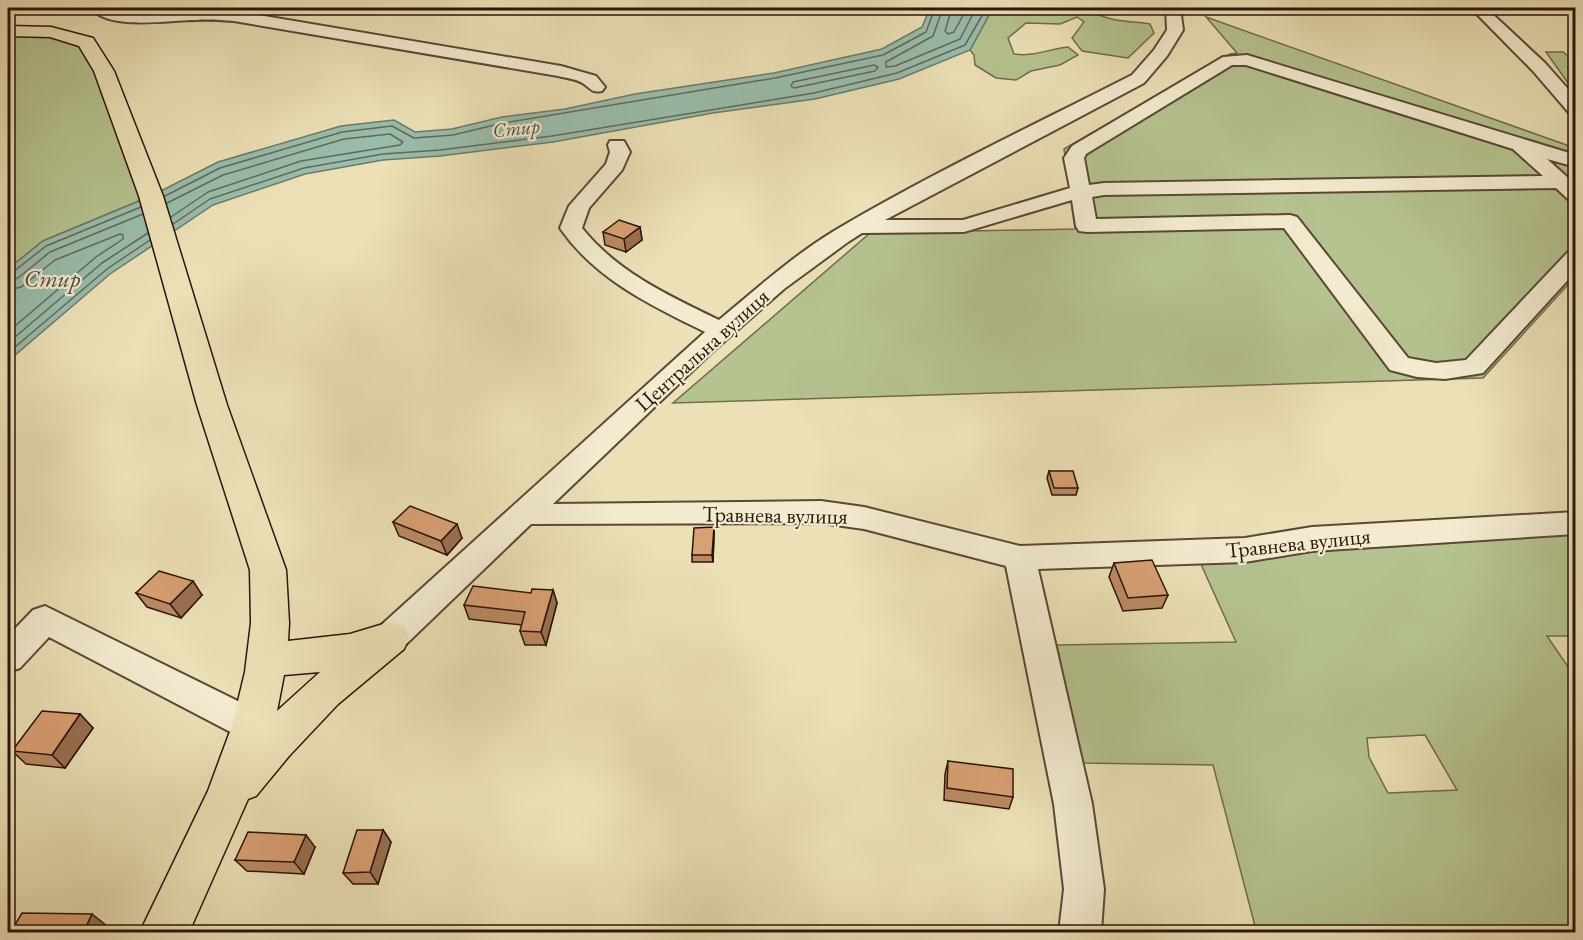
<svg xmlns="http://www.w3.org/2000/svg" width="1583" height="940" viewBox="0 0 1583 940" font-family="'EB Garamond',serif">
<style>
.green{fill:#b5c390;stroke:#706c4c;stroke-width:1.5;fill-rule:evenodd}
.water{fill:#99bdac;stroke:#6d7a6a;stroke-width:1.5}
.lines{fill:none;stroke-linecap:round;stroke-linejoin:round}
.shore{stroke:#62695a;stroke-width:1.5}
.minor-casing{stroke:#5b4833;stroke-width:4}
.major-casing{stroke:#2b1507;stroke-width:3}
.minor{fill:#f3ebd0;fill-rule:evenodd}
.major{fill:#ece0b7;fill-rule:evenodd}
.wall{fill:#bb8a64;stroke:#2b1507;stroke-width:1.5}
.shaded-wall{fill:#987051;stroke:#2b1507;stroke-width:1.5}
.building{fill:#d9a074;stroke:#2b1507;stroke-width:1.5}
.labels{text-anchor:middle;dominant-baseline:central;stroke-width:4.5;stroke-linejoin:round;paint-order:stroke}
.far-water-label{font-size:20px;font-style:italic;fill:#525041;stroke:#f3ebd0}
.street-label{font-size:22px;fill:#2b1507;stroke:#f3ebd0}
.water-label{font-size:24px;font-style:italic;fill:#525041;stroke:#f3ebd0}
</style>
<rect width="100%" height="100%" fill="#ece0b7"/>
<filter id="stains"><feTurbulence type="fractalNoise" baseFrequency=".00333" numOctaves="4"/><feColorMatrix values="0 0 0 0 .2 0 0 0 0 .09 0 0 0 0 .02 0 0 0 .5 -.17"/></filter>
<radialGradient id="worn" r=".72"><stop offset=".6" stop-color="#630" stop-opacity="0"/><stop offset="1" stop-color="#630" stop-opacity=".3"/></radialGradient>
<path class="green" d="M989,8h107l-1,5c17,9 37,8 55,11l4,9 -26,25 -46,-7 -10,-13 12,-16 -7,-5 -17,7 -34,-1 -18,15 6,16c17,3 36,-5 54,-7l10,8 -18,10 -29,6 -15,9 -20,-2 -21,-13 -1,-10 -4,-5 19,-35z
M1206,17l369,131v129l-92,101 -810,25 197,-170 205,-4 -11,-80 166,-95 7,-1z
M8,31l43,1 35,10 65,154 -108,45 -35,28z
M1546,52h17l12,10v31z
M1575,530v106h-28l28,41v255h-383l-2,-4 65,-2 -42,-161 -132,-2 -24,-118 179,-3 -36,-80 99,-14zM1425,735l32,55 -69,3 -19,-36 -2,-19z"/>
<path class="water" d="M930,8h59v7l-19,35 -71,29 -84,20 -102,14 -160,29 -113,14 -57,4 -78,14 -92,31 -103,69 -102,87v-92l35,-28 108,-45 67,-34 123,-36 53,-6 21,12 37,-3 50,-12 63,-8 70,-15 139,-21 108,-24 40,-22z"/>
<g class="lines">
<path class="shore" d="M943,8l-10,28 -47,26v5l9,-1 65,-27 16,-31
M952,8l-7,23 3,3 6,-2 13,-24
M874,65l4,2 -3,4 -81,17 -3,-2 2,-4z
M165,196l55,-28 122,-36 50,-6 22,12 39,-3 50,-12 272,-45 108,-23 43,-23 9,-24
M167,203l56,-28 121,-36 46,-5 13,8 -3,3 -99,16 -93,31 -37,25
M173,224l37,-25 94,-31 79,-14 57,-4 112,-14 262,-43 83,-20 68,-28 18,-31v-6
M8,273l5,-1 33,-26 95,-39
M8,281l10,-3 32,-26 93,-38
M8,290l13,-3 34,-27 65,-26 3,1v4l-27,18 -88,75
M8,343l94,-80 46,-30
M8,353l99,-84 43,-29"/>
<defs>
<path id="minor" d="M91,8h17l5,3 30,2 91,-2 327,55 35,10 9,11 -3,4c-11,2 -10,-2 -18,-7 -6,-5 -18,-6 -26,-8l-324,-55c-13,-1 -25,-2 -38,-1 -27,0 -87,11 -105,-12z
M1166,8h14l3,22 -16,26 -23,27 -259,137h78l107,-32 -6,-30 8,-12 151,-89 24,-2 329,100v12l-29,-8 29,26v17l-7,-2 -13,-12 -452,7 -12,2 4,22 194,-4 7,2 111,141 28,5 30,-3 102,-108 8,-2v21l-93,102 -38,6 -28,-2 -27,-7 -106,-142 -197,4 -8,-1 -3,-5 -4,-26 -108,32 -102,1 -14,9 -64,47 -73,64 -158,151 268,-3 43,6 156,39 225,-8 67,-11 264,-15v22l-264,17 -67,11 -207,7 54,235 12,85 -3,43h-42l5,-43 -10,-85 -48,-238 -142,-37 -43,-6 -290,1 -129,124 -12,4 -12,-4 -5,-10 5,-10 327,-296c-54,-27 -109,-52 -145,-104l9,-22 37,-42 4,-12 -2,-7 2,-4h14l6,11 -8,18 -33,38 -7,20c35,44 87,68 137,92 37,-31 74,-64 115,-89 96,-57 198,-105 298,-156l22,-25 13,-20zM1232,65h14l267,84 30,27 -439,7 -15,2 -5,-27 2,-4z
M1471,8h15l59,55 31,35v17l-6,-1 -37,-43z
M45,606l221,109 5,11 -5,11 -13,5 -13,-5 -191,-100 -29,31 -12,4v-36l25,-26z"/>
<path id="major" d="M8,26l43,1 42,11 21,33 49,125 64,209 59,165 3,53 -1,18 62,-7 40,-12 14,5 5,11 -5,11 -66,55 -49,52 -33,40 -8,3 -59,133h-49l68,-141 24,-65 13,-54 6,-49 -1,-53 -53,-165 -58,-209 -45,-125 -15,-25 -29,-9 -42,-1zM320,672l-43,39 7,-36z"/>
</defs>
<use href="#minor" class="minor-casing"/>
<use href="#major" class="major-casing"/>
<use href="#minor" class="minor"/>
<use href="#major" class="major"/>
</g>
<path class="wall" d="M640,227l2,13 -16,12 -21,-7 -2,-13z
M1049,471l29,17 -2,7h-24l-5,-17z
M393,522l69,16 -15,17 -48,-19z
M714,527v7l-1,28h-21v-7z
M1114,563l54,32 -6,13 -39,3 -14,-34z
M553,590l4,13 -11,42h-21l-5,-14 2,-6 -53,-6 -5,-14z
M136,593l66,2 -21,23 -34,-11z
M80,714l13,14 -28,40 -39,-4 -14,-13z
M948,761l65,36 -4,12 -65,-9 1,-26z
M383,830l8,12 -13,42h-25l-10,-11z
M315,847l-11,27 -57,-3 -12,-11z"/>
<path class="shaded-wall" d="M640,227l2,13 -16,12 -2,-13z
M457,524l5,14 -15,17 -6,-14z
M714,527v7l-1,28 -1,-7z
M193,581l9,14 -21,23 -11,-14z
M553,590l4,13 -11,42 -5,-13z
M80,714l13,14 -28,40 -13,-13z
M383,830l8,12 -13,42 -8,-12z
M306,835l9,12 -11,27 -10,-12z
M92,914l15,12 -4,7h-20z"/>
<path class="building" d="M619,220l21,7 -16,12 -21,-7z
M1049,471h24l5,17h-24z
M410,506l47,18 -16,17 -48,-19z
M714,527l-2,28h-20l2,-27z
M1152,560l16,35 -40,3 -14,-35z
M159,571l34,10 -23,23 -34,-11z
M473,586l58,7 1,-4 21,1 -12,42 -21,-1 5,-19 -61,-7z
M42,711l38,3 -28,41 -40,-4z
M948,761l65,8v28l-66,-9z
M357,830h26l-13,42 -27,1z
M248,832l58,3 -12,27 -59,-2z
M22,913l70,1 -9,19h-73z"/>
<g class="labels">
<g class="far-water-label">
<text transform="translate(516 128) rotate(-6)">Стир</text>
</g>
<g class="street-label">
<text transform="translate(702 350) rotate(-42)">Центральна вулиця</text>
<text transform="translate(775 515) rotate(1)">Травнева вулиця</text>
<text transform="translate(1298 543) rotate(-6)">Травнева вулиця</text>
</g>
<g class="water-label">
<text x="52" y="278">Стир</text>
</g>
</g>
<rect width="1583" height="940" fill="none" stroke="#ece0b7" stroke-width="30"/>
<rect x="9" y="9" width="1565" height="922" fill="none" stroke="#2b1507" stroke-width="3"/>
<rect x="15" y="15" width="1553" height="910" fill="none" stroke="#2b1507" stroke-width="1.5"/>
<rect width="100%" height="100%" filter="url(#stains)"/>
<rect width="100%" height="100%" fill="url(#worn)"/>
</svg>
